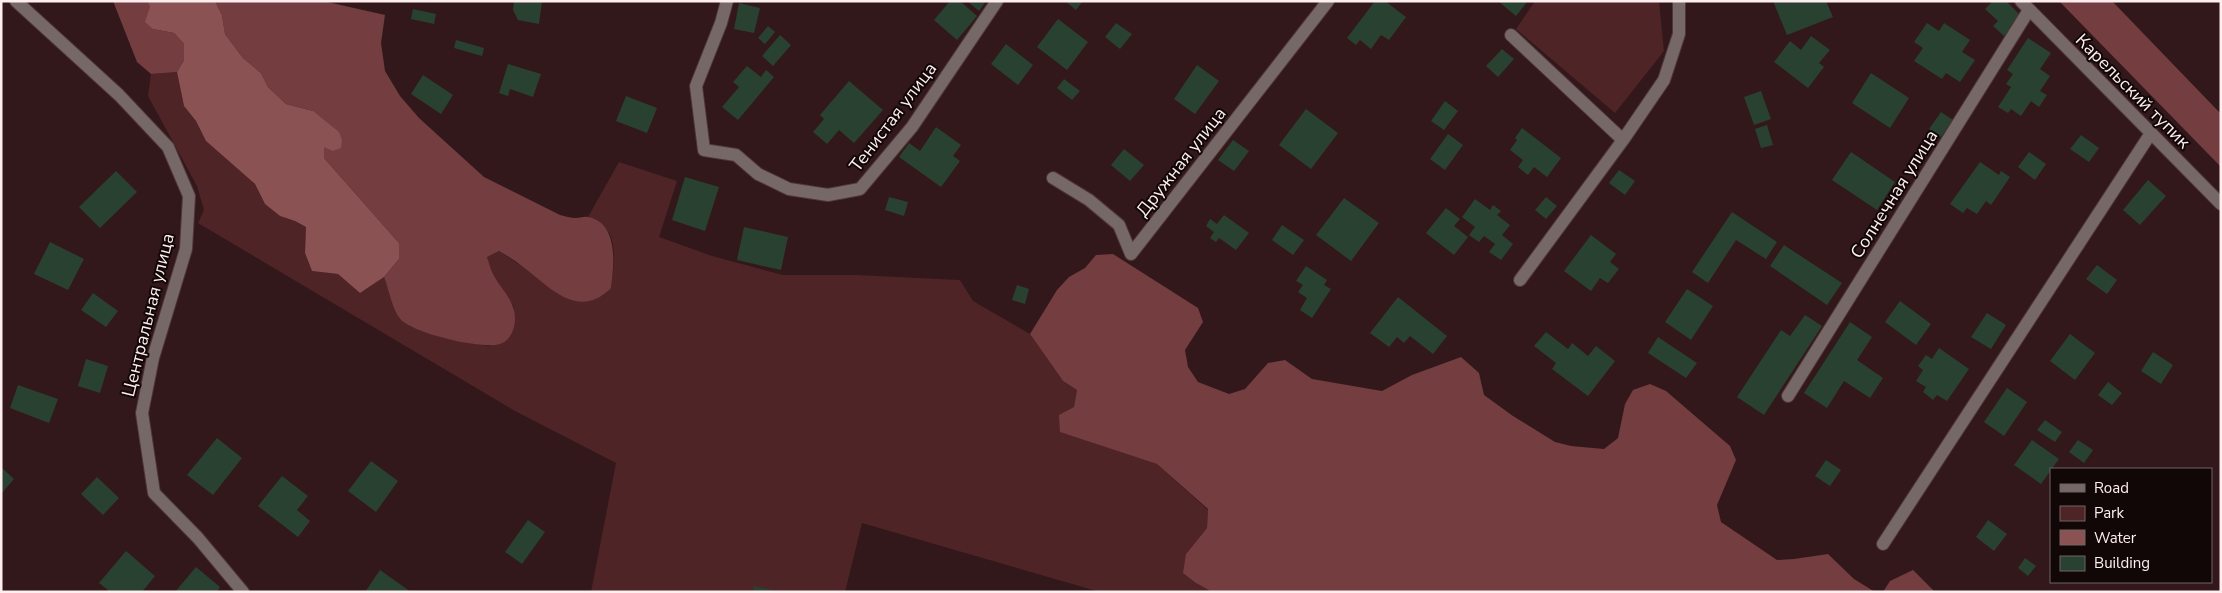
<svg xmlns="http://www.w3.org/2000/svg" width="2222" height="593" viewBox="0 0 2222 593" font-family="'Nunito Sans',sans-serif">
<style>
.green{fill:#4e2427}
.forest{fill:#743d40}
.water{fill:#8b5254}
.building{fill:#294131}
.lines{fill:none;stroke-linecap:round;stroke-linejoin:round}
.minor-casing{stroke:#4f3638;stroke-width:14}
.minor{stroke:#776868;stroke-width:12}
.labels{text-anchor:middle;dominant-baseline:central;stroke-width:4;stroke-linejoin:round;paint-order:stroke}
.street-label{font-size:18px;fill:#feeeef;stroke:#120707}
</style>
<rect width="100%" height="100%" fill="#32181a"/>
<path class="green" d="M1535,1h124l5,50 -49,62 -99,-84z
M177,72l7,34 12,15 10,20 49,43 10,20 15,12 15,5 11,6 -1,26 7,18 26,3 22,19 24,-16 16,42 11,8 51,14 26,5 14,-3 12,-36 -23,-35 -4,-15 12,-6 21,14 91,23c2,-15 6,-41 -2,-55 -4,-8 -14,-13 -21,-16l31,-55 58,19 -18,56 53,19 71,19h73l104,5 13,21 57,33 33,47 14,9 -3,17 -13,25 96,32 51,46 -1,18 -21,26 10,29 16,9h-112l-238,-69 -17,69h-254l25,-129 -101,-52 -317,-188 6,-13 -7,-24 -49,-90 3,-22z"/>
<path class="forest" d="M113,1h34l3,6 3,22 21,4 10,11v16l-7,12 -26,2 -14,-12z
M215,1h108l62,14 -4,28 4,28 15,25 19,22 65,59 76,38c5,1 11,3 16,3 3,0 8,-2 12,-1 31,6 26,48 23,71 -33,33 -61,-1 -89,-22 -7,-6 -15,-10 -23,-15l-12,6c2,5 3,11 5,15 8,17 23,27 23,47 0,10 -5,22 -15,25 -18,6 -86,-11 -99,-24 -9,-10 -12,-31 -17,-43l15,-18v-16l-75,-85v-11l-11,-36 -27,-7 -18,-17 -7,-14 -18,-15 -18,-24 -3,-19z
M2059,1h53l109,113v53z
M1113,254l85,54 5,14 -18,28 3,17 10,15 31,12 16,-5 23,-26 17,-3 27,19 70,12 30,-16 49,-18 18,16 5,22 29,21 42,26 16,4 33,3 14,-11 7,-34 8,-14 17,-6 16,7 64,55 6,14 -19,45 4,17 56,38 17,-1 34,-5 26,25 21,13h-663l-16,-9 -13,-10 3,-19 21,-26 1,-19 -51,-45 -97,-32 -1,-17 15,-8 3,-17 -14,-9 -33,-47 27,-44 12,-13 16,-9 11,-13z
M1913,570l22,22h-52l7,-11z"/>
<path class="water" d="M147,1h68l7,14 3,19 18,24 18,15 7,14 18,17 27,7 26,21 3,8 -1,8 -8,3 -9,-4v11l75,85v16l-15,18 -24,16 -22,-19 -26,-3 -7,-18 1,-26 -11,-6 -15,-5 -15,-12 -10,-20 -49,-43 -10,-20 -12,-15 -7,-34 7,-12v-16l-10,-11 -21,-4 -8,-7 5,-15z"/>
<path class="building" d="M514,1h28l-3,23 -21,-4 -5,-10z
M950,1h10l17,15 -20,24 -23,-20z
M967,1h19l-7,10z
M1065,1h18l-7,9z
M1375,1h10l21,16 -17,23 -8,-5 -10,14 -11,-9 -4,5 -9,-7z
M1498,1h30l-12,15z
M1773,1h53l7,16 -46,18z
M1993,1h13l16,16 -18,19 -11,-10 5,-5 -13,-12z
M739,3l21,5 -6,25 -20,-4z
M413,9l23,5 -2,10 -23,-5z
M1058,19l30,23 -21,28 -30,-23z
M1116,23l16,11 -12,15 -15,-12z
M1927,23l12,8 5,-8 26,17 -8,12 13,8 -15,22 -14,-9 -4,6 -28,-18 9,-13 -9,-6z
M768,26l7,6 -10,12 -7,-6z
M780,35l11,10 -18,21 -11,-10z
M1811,36l19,14 -11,13 5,4 -16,21 -34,-26 16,-21 11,9z
M2028,38l23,15 -11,16 10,7 -10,15 7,4 -8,12 -8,-6 -10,15 -10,-7 -3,4 -10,-6 13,-20 -5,-3 7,-10 -6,-4z
M456,40l28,8 -2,8 -28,-8z
M1006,44l27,21 -15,20 -27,-21z
M1502,49l12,10 -16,18 -12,-11z
M508,64l33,10 -8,23 -23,-8 -2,7 -9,-3z
M1197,65l22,16 -24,33 -21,-15z
M747,66l14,11 5,-7 8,7 -36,43 -16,-13 17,-20 -6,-5z
M1871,73l38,25 -19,30 -38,-25z
M423,75l30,20 -12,19 -30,-20z
M1064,79l16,12 -8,9 -15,-12z
M849,81l34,29 -29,33 -15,-13 -12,14 -14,-12 11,-13 -4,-4z
M1761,91l10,28 -17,6 -10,-28z
M626,96l31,12 -10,25 -31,-12z
M1445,101l13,10 -14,19 -13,-9z
M1306,109l32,24 -27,36 -32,-24z
M1941,112l12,8 -12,17 -12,-8z
M1767,125l6,20 -12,3 -6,-19z
M936,127l25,18 -8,11 7,5 -19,26 -42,-30 10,-14 11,8z
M1522,128l39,30 -14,19 -13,-10 -6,8 -10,-8 5,-7 -13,-10 7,-10 -2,-2z
M1448,134l15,11 -18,25 -15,-11z
M2081,135l18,13 -10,14 -19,-13z
M1233,140l16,11 -15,20 -16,-11z
M1124,149l20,16 -14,16 -19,-16z
M1851,152l44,30 -18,28 -45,-30z
M2029,152l17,12 -11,16 -17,-13z
M1980,162l19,13 2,-4 9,6 -19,28 -5,-4 -9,13 -10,-6 -4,5 -13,-9z
M1619,170l16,11 -10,14 -16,-12z
M116,171l21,21 -37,36 -21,-21z
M685,177l34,10 -14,44 -33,-11z
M2148,180l18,16 -26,29 -17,-15z
M889,197l19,5 -4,14 -19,-6z
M1546,197l11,9 -11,13 -11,-9z
M1344,198l35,25 -28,38 -35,-26z
M1475,199l15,11 3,-5 8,6 -4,4 13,10 -8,10 11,9 -12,16 -12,-8 6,-8 -11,-8 -5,6 -10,-7 6,-8 -13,-10z
M1446,208l14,11 -6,7 14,11 -14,18 -28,-22z
M1732,212l45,30 -11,17 -30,-19 -28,43 -16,-11z
M1224,215l25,18 -13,17 -17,-12 -3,4 -6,-4 4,-6 -8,-6 4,-7 7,5z
M1282,225l22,15 -11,15 -21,-15z
M744,227l44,10 -7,33 -44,-10z
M1591,235l25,19 -6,8 9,7 -11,14 -8,-5 -9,13 -27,-20z
M50,242l34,17 -16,31 -34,-16z
M1784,245l58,38 -15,22 -57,-39z
M2097,265l20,15 -10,14 -21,-15z
M1306,266l21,14 -3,5 7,4 -19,29 -12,-8 7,-12 -9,-6 5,-7 -7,-4z
M1017,285l12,4 -4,15 -13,-4z
M1687,289l26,17 -22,34 -26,-18z
M93,293l25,18 -12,16 -25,-17z
M1398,297l49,39 -14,18 -23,-18 -6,7 -7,-6 -8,10 -19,-14z
M1900,301l31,23 -15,21 -31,-23z
M1987,313l19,12 -15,24 -20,-12z
M1805,315l17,11 -58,89 -27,-18 44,-67 9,6z
M1850,322l22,15 -15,23 26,18 -13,20 -26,-17 -17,27 -23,-15z
M1546,332l22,17 4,-6 16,13 8,-10 19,15 -27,35 -36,-27 4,-6 -22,-17z
M2070,334l25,19 -20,27 -25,-19z
M1658,337l39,26 -11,15 -38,-25z
M1939,348l30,21 -22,32 -10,-6 -4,5 -10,-8 3,-5 -10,-6 7,-11 -5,-4 8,-11 6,4z
M2153,352l20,13 -12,19 -20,-13z
M86,359l22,7 -8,27 -22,-7z
M2108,382l14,11 -10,12 -14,-10z
M18,385l40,14 -9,24 -39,-15z
M2007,388l20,14 -23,34 -20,-14z
M2045,420l17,12 -7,10 -18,-12z
M217,438l25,20 -29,37 -26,-20z
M2032,440l27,19 -18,25 -27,-19z
M2078,440l15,10 -9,13 -15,-11z
M1826,460l15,10 -11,16 -15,-10z
M371,461l27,20 -22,31 -28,-21z
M1,467l13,12 -13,15z
M282,476l26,20 -11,14 13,11 -12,16 -40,-31z
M97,477l22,21 -16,17 -22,-21z
M528,520l17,12 -23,32 -17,-12z
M1988,520l19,14 -13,17 -18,-14z
M126,551l29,25 -13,16h-36l2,-2 -9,-7z
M2025,558l11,8 -8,10 -10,-8z
M196,567l24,20 -3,5h-42z
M380,570l31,22h-46z
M754,586l23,5v1h-24z"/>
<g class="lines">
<defs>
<path id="minor" d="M16,1l103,94 49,52 21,49 -3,53 -33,109 -11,55 12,80 44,45 45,54
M727,1l-6,22 -25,63 8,64 32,5 22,19 31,15 39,6 32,-6 52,-62 85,-126
M2021,1l200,203
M1511,35l112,105
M1053,178l36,22 30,25 12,29 197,-253
M1520,280l103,-140 41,-60 15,-46v-33
M1788,396l241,-386
M1883,544l268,-411"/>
</defs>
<use href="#minor" class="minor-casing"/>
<use href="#minor" class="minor"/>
</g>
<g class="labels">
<g class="street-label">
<text transform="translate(2133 91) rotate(45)">Карельский тупик</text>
<text transform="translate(893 117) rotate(-53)">Тенистая улица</text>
<text transform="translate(1181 162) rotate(-52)">Дружная улица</text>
<text transform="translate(1894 194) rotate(-58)">Солнечная улица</text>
<text transform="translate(148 315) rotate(-76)">Центральная улица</text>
</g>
</g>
<rect width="2222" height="593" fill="none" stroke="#feeeef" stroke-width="5"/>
<rect x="2050" y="468" width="162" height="115" fill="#120707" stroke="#706364"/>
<rect x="2060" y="484" width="25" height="8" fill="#776868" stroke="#706364"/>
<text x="2094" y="493" font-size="15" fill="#feeeef">Road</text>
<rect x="2060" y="506" width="25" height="15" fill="#4e2427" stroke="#706364"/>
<text x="2094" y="518" font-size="15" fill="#feeeef">Park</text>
<rect x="2060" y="530" width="25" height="15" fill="#8b5254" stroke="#706364"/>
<text x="2094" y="543" font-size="15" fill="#feeeef">Water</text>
<rect x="2060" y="556" width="25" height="15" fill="#294131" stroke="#706364"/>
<text x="2094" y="568" font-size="15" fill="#feeeef">Building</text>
</svg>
